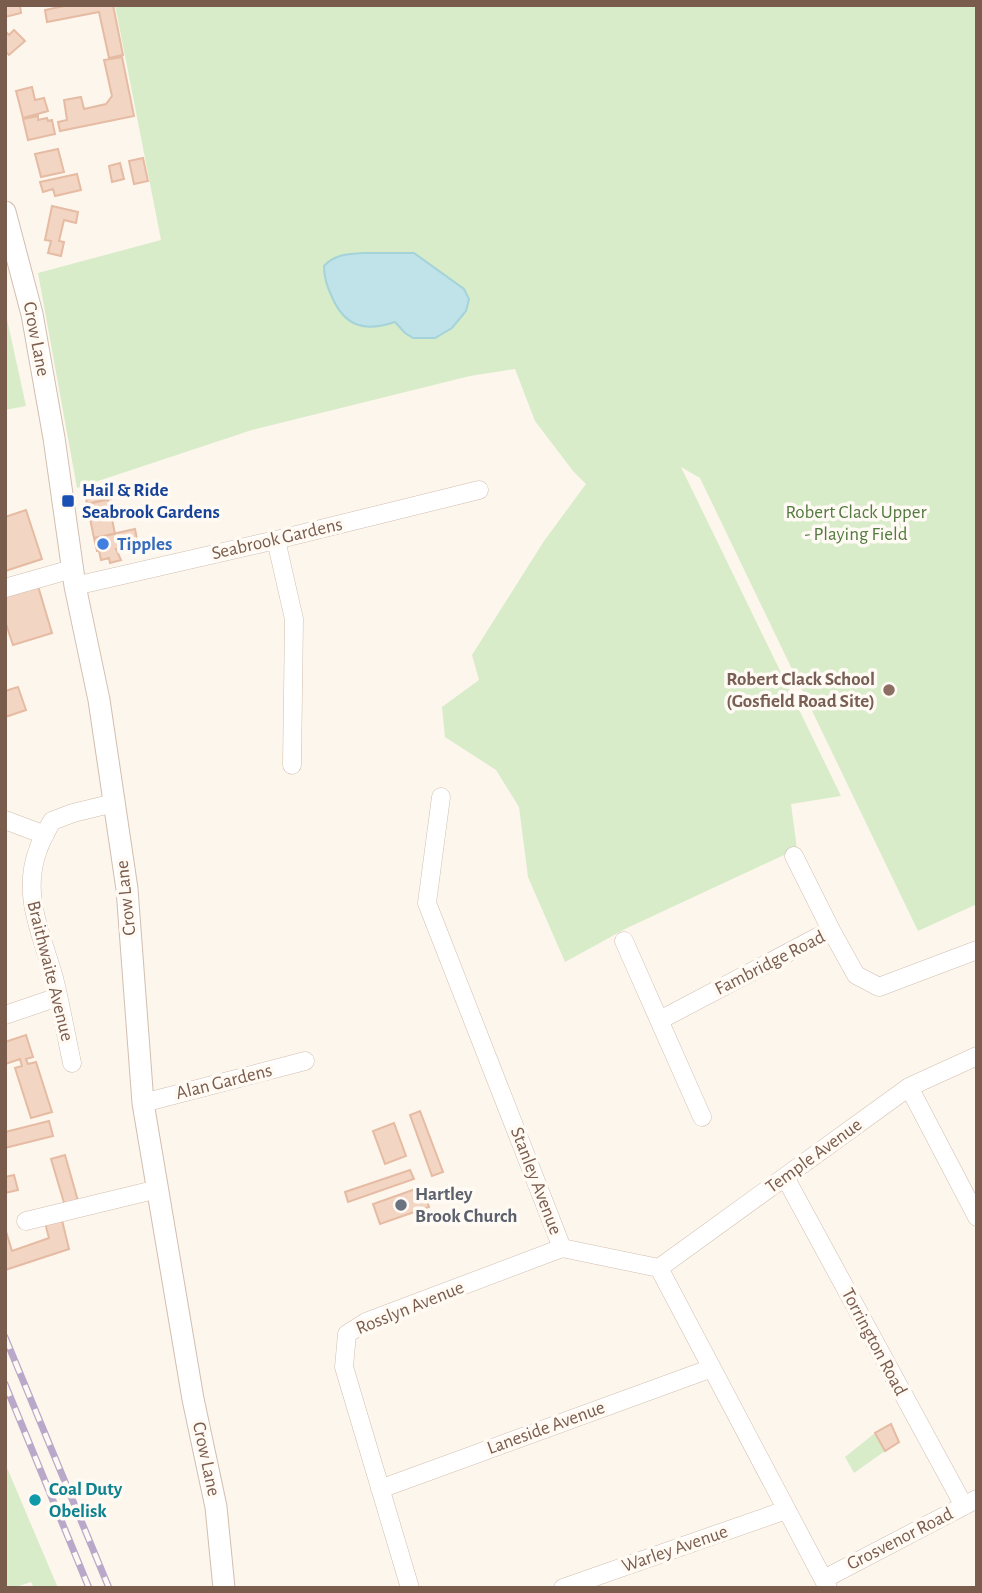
<svg xmlns="http://www.w3.org/2000/svg" width="982" height="1593" viewBox="0 0 982 1593" font-family="'Alegreya Sans',sans-serif">
<style>
.green{fill:#d8ecc9}
.water{fill:#bfe3e8;stroke:#a5d3da;stroke-width:2}
.building{fill:#f3d5c3;stroke:#e6bba3;stroke-width:2}
.lines{fill:none;stroke-linecap:round;stroke-linejoin:round}
.minor-casing{stroke:#d1beb0;stroke-width:19}
.tertiary-casing{stroke:#d1beb0;stroke-width:23}
.minor{stroke:#fff;stroke-width:18}
.tertiary{stroke:#fff;stroke-width:21}
.rail-casing{stroke:#b9a8c9;stroke-width:7}
.rail{stroke:#fffaf3;stroke-width:4.5;stroke-dasharray:13;stroke-linecap:butt}
.transit-dot{fill:#1a4fb4;stroke:#fffaf3;stroke-width:2.5}
.shop-dot{fill:#3f7fe0;stroke:#fffaf3;stroke-width:2.5}
.education-dot{fill:#8d6e63;stroke:#fffaf3;stroke-width:2.5}
.worship-dot{fill:#6b7280;stroke:#fffaf3;stroke-width:2.5}
.culture-dot{fill:#0f9aa8;stroke:#fffaf3;stroke-width:2.5}
.labels{text-anchor:middle;dominant-baseline:central;stroke-width:7;stroke-linejoin:round;paint-order:stroke}
.street-label{font-size:19px;fill:#7a5c4d;stroke:#fffaf3}
.transit-label{font-size:19px;font-weight:bold;fill:#164399;stroke:#fffaf3;text-anchor:start}
.park-label{font-size:19px;fill:#537a41;stroke:#fffaf3}
.shop-label{font-size:19px;font-weight:bold;fill:#366cbe;stroke:#fffaf3;text-anchor:start}
.education-label{font-size:19px;font-weight:bold;fill:#785e54;stroke:#fffaf3;text-anchor:end}
.worship-label{font-size:19px;font-weight:bold;fill:#5b616d;stroke:#fffaf3;text-anchor:start}
.culture-label{font-size:19px;font-weight:bold;fill:#0d838f;stroke:#fffaf3;text-anchor:start}
</style>
<rect width="100%" height="100%" fill="#fdf6ec"/>
<path class="green" d="M115,5h862v899l-59,27 -218,-453 -19,-11 160,329 -50,8 6,45 -170,79 -62,34 -37,-85 -9,-70 -23,-37 -51,-33 -3,-30 37,-27 -7,-25 72,-114 42,-57 -13,-13 -38,-50 -20,-52 -45,7 -218,54 -175,58 -39,-215 123,-33z
M5,310l21,96 -21,4z
M875,1433l10,18 -31,22 -9,-16z
M5,1464v-1l53,125h-24l-3,-6 -18,6h-8z"/>
<path class="water" d="M363,253h51l50,36 5,10 -3,12 -14,17 -17,10h-22l-8,-5 -10,-11c-30,10 -50,5 -63,-25 -5,-11 -8,-19 -8,-31 11,-12 24,-12 39,-13z"/>
<path class="building" d="M5,5h15l1,8 -16,4z
M69,5h44l10,50 -14,3 -10,-46 -52,10 -2,-12z
M14,30l11,11 -16,14 -4,-4v-20l4,4z
M122,57l12,59 -74,15 -2,-9 9,-2 -3,-20 17,-3 3,12 22,-5 6,-8 -8,-36z
M32,87l3,13 9,-2 4,13 -25,7 -7,-27z
M38,116v4l9,-2 1,3 4,-1 3,14 -27,6 -5,-21z
M58,149l6,23 -23,5 -6,-23z
M143,158l5,23 -14,3 -5,-23z
M120,163l4,16 -12,3 -3,-16z
M77,174l4,16 -26,6 -2,-7 -10,3 -3,-10z
M52,206l26,6 -2,11 -12,-3 -5,21 5,1 -3,14 -13,-3 3,-12 -6,-1z
M119,486l2,6 -11,2 1,5 -24,5 -2,-12z
M108,499l7,35 -21,4 -7,-34z
M26,510l16,49 -37,12v-54z
M135,529l2,10 -7,2 2,4 -16,4 5,11 -11,3 -1,-5 -8,2 -2,-9h-2l-3,-13z
M38,586l14,47 -39,12 -8,-24v-25z
M18,687l8,23 -21,7v-26z
M26,1035l7,22 -7,2 2,5 8,-2 16,50 -21,6 -16,-50 7,-2 -2,-7 -15,5v-22z
M420,1111l23,61 -11,4 -22,-61z
M49,1121l4,15 -48,12v-16z
M394,1123l12,33 -21,8 -12,-33z
M65,1155l13,46 -13,5 -14,-47z
M410,1170l4,9 -66,23 -3,-10z
M14,1175l4,15 -13,3v-16z
M421,1187l3,8 6,-2 2,6 -5,2 2,6 -49,17 -7,-20z
M61,1216l8,33 -64,21v-42l7,23 37,-13 -5,-19z
M891,1424l8,18 -14,9 -10,-18z"/>
<g class="lines">
<defs>
<path id="minor" d="M276,540l18,79 -2,146
M75,586l201,-46 203,-50
M5,588l67,-19
M441,797l-14,106 135,345 97,20 169,320
M5,820l40,15
M794,856l37,74
M624,941l78,176
M5,1015l53,-18
M660,1020l171,-90 25,45 23,12 98,-37
M72,1063c-6,-28 -11,-57 -18,-85 -12,-43 -33,-83 -16,-128 3,-10 9,-20 14,-29l21,-8 41,-10
M909,1087l68,130
M143,1103l162,-42
M785,1177l179,329
M26,1221l132,-32
M659,1268l250,-181 68,-31
M380,1489l332,-121
M824,1579l153,-80
M410,1588l-66,-221 3,-33 19,-12 196,-74
M563,1588l223,-78"/>
<path id="tertiary" d="M5,212l27,102 22,124 21,148 24,114 28,189 16,214 50,296 23,108 8,81"/>
</defs>
<use href="#minor" class="minor-casing"/>
<use href="#tertiary" class="tertiary-casing"/>
<use href="#minor" class="minor"/>
<use href="#tertiary" class="tertiary"/>
<defs>
<path id="rail" d="M5,1337l104,251
M5,1384l84,204"/>
</defs>
<use href="#rail" class="rail-casing"/>
<use href="#rail" class="rail"/>
</g>
<rect class="transit-dot" x="61" y="494" width="14" height="14" rx="3.5"/>
<circle class="shop-dot" cx="103" cy="544" r="7"/>
<circle class="education-dot" cx="889" cy="690" r="7"/>
<circle class="worship-dot" cx="401" cy="1205" r="7"/>
<circle class="culture-dot" cx="35" cy="1500" r="7"/>
<g class="labels">
<g class="street-label">
<text transform="translate(36 339) rotate(79)">Crow Lane</text>
<text transform="translate(277 539) rotate(-13)">Seabrook Gardens</text>
<text transform="translate(126 898) rotate(-96)">Crow Lane</text>
<text transform="translate(770 963) rotate(-27)">Fambridge Road</text>
<text transform="translate(50 971) rotate(76)">Braithwaite Avenue</text>
<text transform="translate(224 1082) rotate(-14)">Alan Gardens</text>
<text transform="translate(814 1156) rotate(-36)">Temple Avenue</text>
<text transform="translate(536 1181) rotate(69)">Stanley Avenue</text>
<text transform="translate(410 1308) rotate(-22)">Rosslyn Avenue</text>
<text transform="translate(874 1342) rotate(62)">Torrington Road</text>
<text transform="translate(546 1428) rotate(-20)">Laneside Avenue</text>
<text transform="translate(206 1459) rotate(78)">Crow Lane</text>
<text transform="translate(900 1539) rotate(-27)">Grosvenor Road</text>
<text transform="translate(675 1549) rotate(-19)">Warley Avenue</text>
</g>
<g class="transit-label">
<text x="82" y="490">Hail &amp; Ride<tspan x="82" dy="22">Seabrook Gardens</tspan></text>
</g>
<g class="park-label">
<text x="856" y="512">Robert Clack Upper<tspan x="856" dy="22">- Playing Field</tspan></text>
</g>
<g class="shop-label">
<text x="117" y="544">Tipples</text>
</g>
<g class="education-label">
<text x="875" y="679">Robert Clack School<tspan x="875" dy="22">(Gosfield Road Site)</tspan></text>
</g>
<g class="worship-label">
<text x="415" y="1194">Hartley<tspan x="415" dy="22">Brook Church</tspan></text>
</g>
<g class="culture-label">
<text x="49" y="1489">Coal Duty<tspan x="49" dy="22">Obelisk</tspan></text>
</g>
</g>
<rect width="982" height="1593" fill="none" stroke="#7a5c4d" stroke-width="14"/>
</svg>
